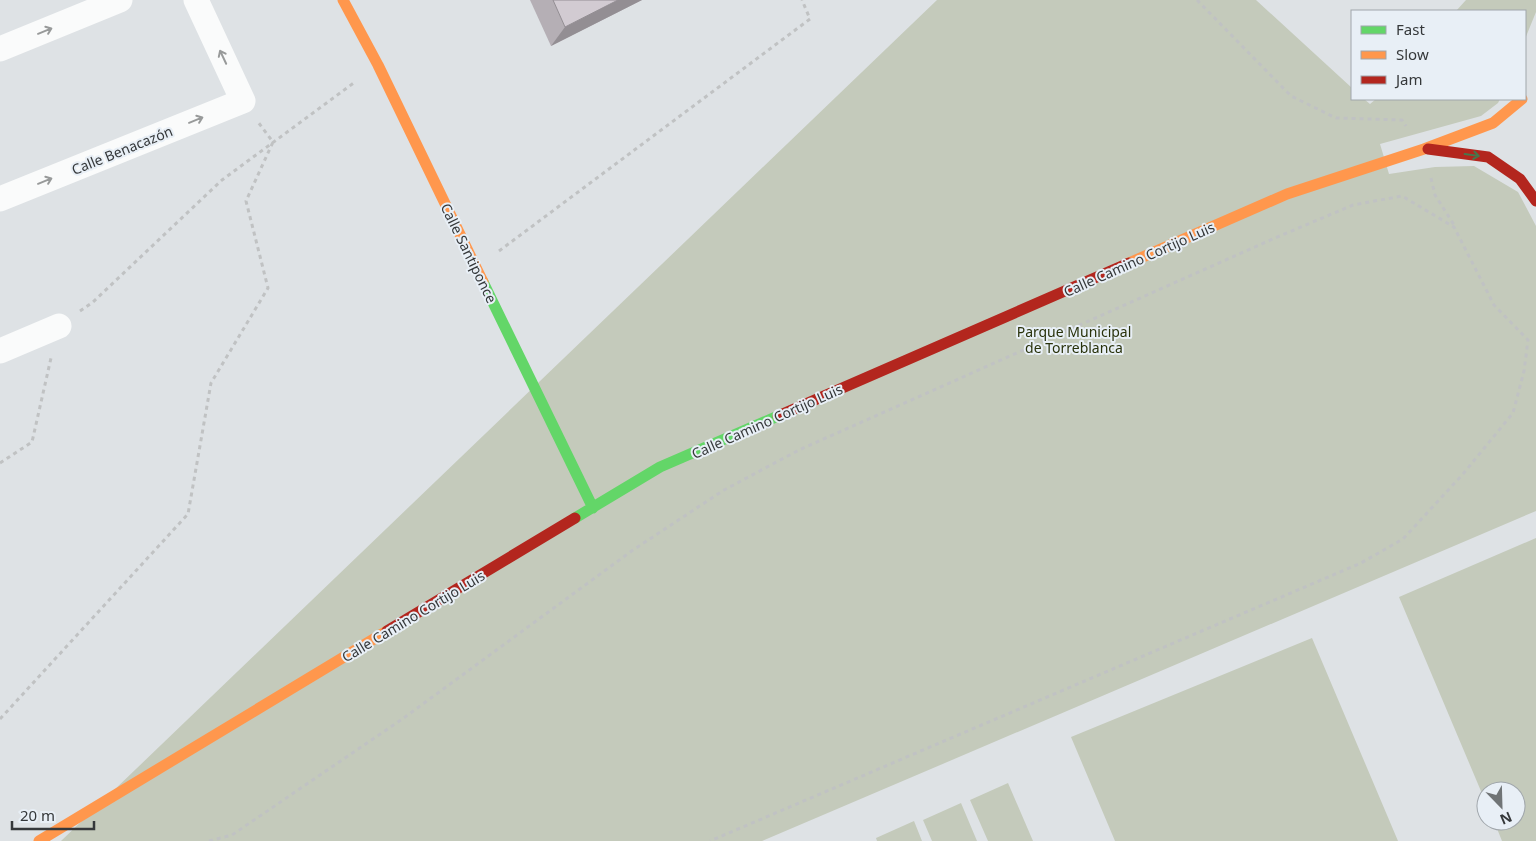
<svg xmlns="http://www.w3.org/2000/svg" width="1536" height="841" viewBox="0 0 1536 841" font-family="'Noto Sans',sans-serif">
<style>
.green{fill:#c4cabb}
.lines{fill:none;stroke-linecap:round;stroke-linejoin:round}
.path{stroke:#c0c2c3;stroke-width:3;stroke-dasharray:4 4;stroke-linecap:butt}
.street{stroke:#fafbfb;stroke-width:25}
.fast{stroke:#63d668;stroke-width:11}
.slow{stroke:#ff974d;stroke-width:11}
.jam{stroke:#b3261e;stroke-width:11}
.wall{fill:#b5afb5}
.shaded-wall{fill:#938e93}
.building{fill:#d2cbd2;stroke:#938e93}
.oneway{stroke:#989a9a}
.oneway2{stroke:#47774c}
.labels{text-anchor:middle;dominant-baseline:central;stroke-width:4;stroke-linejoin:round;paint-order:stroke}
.street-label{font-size:14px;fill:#35383a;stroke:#e8eff6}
.park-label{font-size:14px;fill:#29320b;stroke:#e8eff6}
</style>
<rect width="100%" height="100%" fill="#dee2e5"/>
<path class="green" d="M937,0h319l96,88v11h12l6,5 6,-5h124l-2,4 -17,13 -101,28 9,30 46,-7 39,-1 44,26 18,34v285l-774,330h-701z
M1466,0h70v12l-11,27v-28h-69z
M1536,538v303h-34l-8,-20h22v-30h-30v12l-87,-206z
M1312,638l86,203h-283l-44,-104z
M1008,783l25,58h-45l-18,-41z
M961,803l16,38h-45l-9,-21z
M914,821l8,20h-45l-1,-3z"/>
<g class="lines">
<path class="path" d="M1197,0l94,96 45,22 66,2 4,6
M1431,178l4,17 19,30
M499,251l311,-232 -8,-19
M80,311l13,-9 129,-122 133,-98
M0,463l32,-21 19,-84
M0,719l188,-205 23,-131 57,-95 -22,-87 27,-59 -15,-20
M209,841l23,-6 169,-115 232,-170 91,-60 75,-40 476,-212 78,-33 49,-9 52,31 40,78 34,35 -4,31 -11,42 -50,61 -60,65 -42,24 -651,278"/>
<path class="street" d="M0,49l120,-49
M0,199l243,-98 -47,-101
M0,351l59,-25"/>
<path class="fast" d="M483,282l110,226
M575,518l85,-51 118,-51"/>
<path class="slow" d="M343,0l35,65 105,217
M1129,263l158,-69 137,-45 69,-26 29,-24
M39,841l348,-210"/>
<path class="jam" d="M1428,149l60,8 32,22 16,22
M778,416l351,-153
M387,631l188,-113"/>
</g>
<path class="wall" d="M530,0h112l-91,46z"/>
<path class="shaded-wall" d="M618,0h24l-91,46 14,-19z"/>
<path class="building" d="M553,0h65l-53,27z"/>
<defs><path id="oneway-shaft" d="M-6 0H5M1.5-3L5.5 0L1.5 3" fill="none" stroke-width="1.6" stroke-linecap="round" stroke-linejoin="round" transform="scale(1.25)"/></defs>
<g class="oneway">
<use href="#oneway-shaft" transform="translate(45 31) rotate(-22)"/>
<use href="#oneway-shaft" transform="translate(223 57) rotate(-115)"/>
<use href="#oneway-shaft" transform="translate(196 120) rotate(-22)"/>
<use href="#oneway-shaft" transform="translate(45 181) rotate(-22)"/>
</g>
<use class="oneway2" href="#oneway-shaft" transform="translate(1472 155) rotate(8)"/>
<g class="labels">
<g class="street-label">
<text transform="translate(122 150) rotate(-22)">Calle Benacazón</text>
<text transform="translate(469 253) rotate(64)">Calle Santiponce</text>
<text transform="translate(1139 259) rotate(-24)">Calle Camino Cortijo Luis</text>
<text transform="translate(767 421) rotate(-24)">Calle Camino Cortijo Luis</text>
<text transform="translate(413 616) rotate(-31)">Calle Camino Cortijo Luis</text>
</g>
<g class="park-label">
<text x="1074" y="331">Parque Municipal<tspan x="1074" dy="16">de Torreblanca</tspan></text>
</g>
</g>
<rect x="1351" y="10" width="175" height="90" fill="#e8eff6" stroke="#a0a6ab"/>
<rect x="1361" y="26" width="25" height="8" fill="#63d668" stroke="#a0a6ab"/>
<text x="1396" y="35" font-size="15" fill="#35383a">Fast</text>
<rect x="1361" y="51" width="25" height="8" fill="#ff974d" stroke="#a0a6ab"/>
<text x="1396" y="60" font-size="15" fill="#35383a">Slow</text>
<rect x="1361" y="76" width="25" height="8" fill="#b3261e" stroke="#a0a6ab"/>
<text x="1396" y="85" font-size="15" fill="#35383a">Jam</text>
<g transform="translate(1501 806) rotate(157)"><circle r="24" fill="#e8eff6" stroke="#a0a6ab"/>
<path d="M0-4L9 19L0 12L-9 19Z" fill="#707476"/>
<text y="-8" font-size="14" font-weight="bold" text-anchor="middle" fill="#35383a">N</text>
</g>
<path d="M12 821v8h82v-8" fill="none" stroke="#35383a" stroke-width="2.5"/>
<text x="20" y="821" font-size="15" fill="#35383a" stroke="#e8eff6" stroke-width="4" paint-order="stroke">20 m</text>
</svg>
